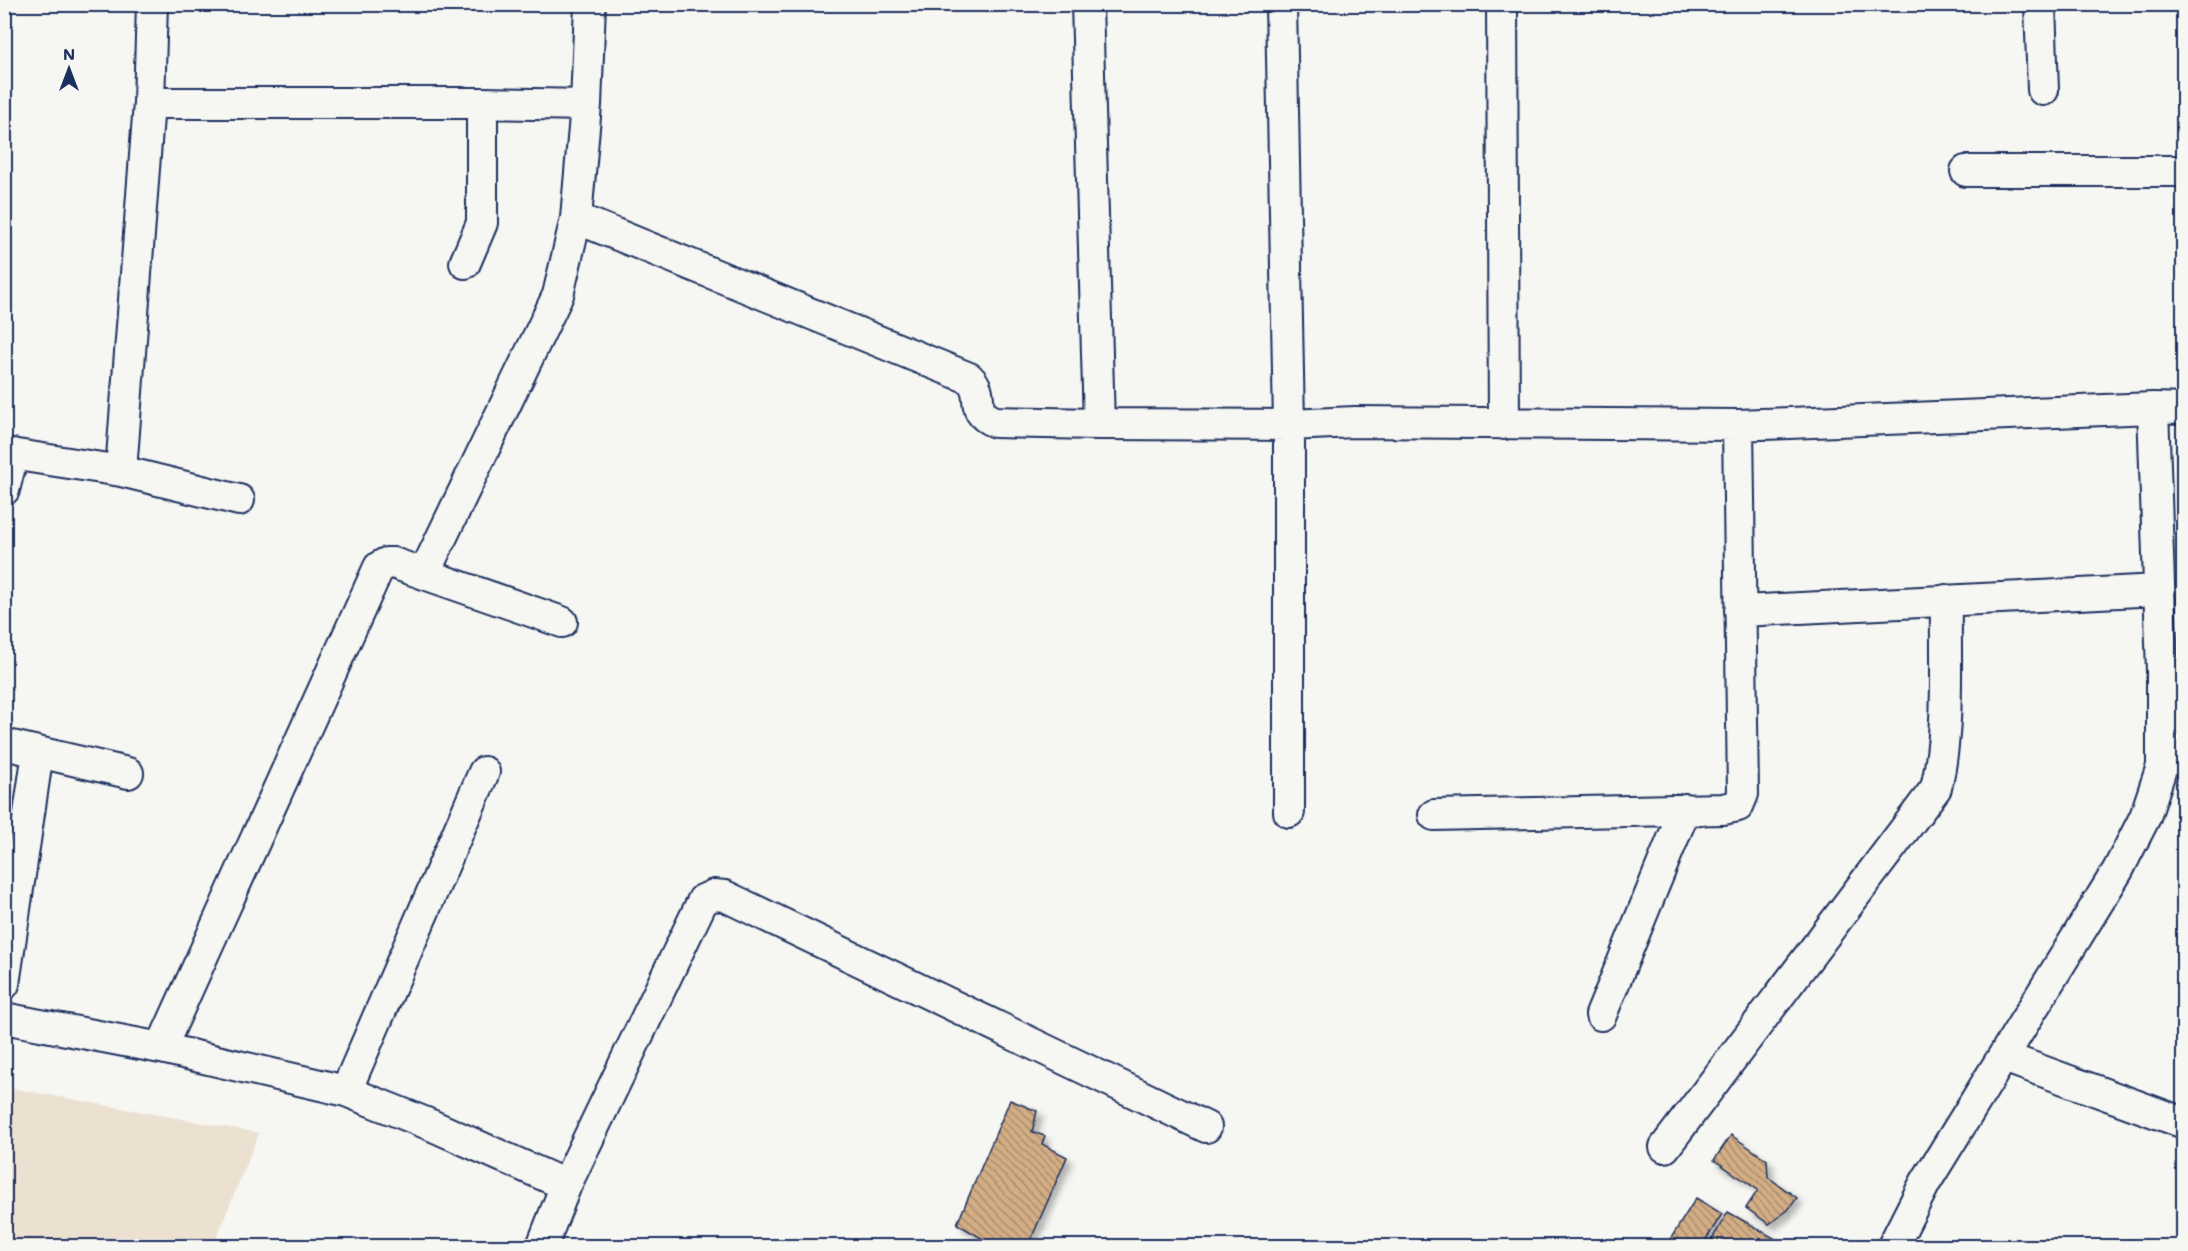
<svg xmlns="http://www.w3.org/2000/svg" width="2188" height="1251" viewBox="0 0 2188 1251" font-family="Mali,sans-serif">
<style>
.built{fill:#ece0d1}
.building{fill:url(#building-back-hatch);stroke:#1b2f5e;stroke-width:1.5;filter:url(#shadow)}
.lines{fill:none;stroke-linecap:round;stroke-linejoin:round}
.minor-casing{stroke:#1b2f5e;stroke-width:34}
.minor{stroke:#f6f6f2;stroke-width:30}
</style>
<defs>
<pattern id="building-back-hatch" width="6" height="6" patternUnits="userSpaceOnUse" patternTransform="scale(1.5)"><rect width="6" height="6" fill="#d3ad84"/><path d="M-1 5l2 2M0 0l6 6M5-1l2 2" fill="none" stroke="#aa8d6f"/></pattern>
<filter id="shadow"><feDropShadow dx="5.5" dy="5.5" stdDeviation="3" flood-color="#0004"/></filter>
</defs>
<rect width="100%" height="100%" fill="#f6f6f2"/>
<filter id="ink" filterUnits="userSpaceOnUse"><feTurbulence type="fractalNoise" baseFrequency=".0167" numOctaves="2"/><feDisplacementMap in="SourceGraphic" scale="12" xChannelSelector="R" yChannelSelector="G"/><feConvolveMatrix kernelMatrix="1 2 1 2 8 2 1 2 1" color-interpolation-filters="sRGB"/></filter>
<g filter="url(#ink)">
<path class="built" d="M4,1087l255,46 -46,113h-208z"/>
<path class="building" d="M1010,1100l27,11 -5,21 13,4 -3,8 25,13 -39,89h-37l-1,-3 -33,-19z
M1731,1135l36,25 1,17 29,21 -9,12 -19,14 -23,-16 12,-18 -44,-30z
M1696,1198l26,16 -20,32h-36z
M1728,1212l46,26 -4,8h-62z"/>
<g class="lines">
<defs>
<path id="minor" d="M1087,4l12,420
M1281,4l8,421v387
M1502,4l2,420
M2040,4l3,86
M149,103h333l104,2
M1966,171h218
M576,218l393,160c18,17 -2,33 26,44l104,2 190,1 66,-3 383,3 415,-17 31,1
M465,263l17,-40v-120
M4,453l117,18 118,29
M121,471l28,-368 3,-99
M4,490l9,-36
M424,574l134,-279 18,-77 10,-113 4,-101
M1740,611l419,-21
M4,744l124,29
M1434,815l289,-6 15,-3 5,-12 -5,-369
M4,984l34,-232
M1601,1015l84,-206
M4,1018l157,30 185,43 85,34 135,60
M161,1048l218,-481 7,-4h7l169,59
M2004,1057l180,66
M346,1091l138,-319
M1665,1147l271,-359c14,-58 9,-128 10,-188
M542,1246l24,-61 137,-285 11,-5 11,1 481,231
M1893,1246l32,-63 193,-313 27,-53 17,-51v-94l-9,-264"/>
</defs>
<use href="#minor" class="minor-casing"/>
<use href="#minor" class="minor"/>
</g>
</g>
<rect width="2188" height="1251" fill="none" stroke="#f6f6f2" stroke-width="24"/>
<rect x="12" y="12" width="2164" height="1227" fill="none" stroke="#1b2f5e" stroke-width="2" filter="url(#ink)"/>
<g transform="translate(69 69)" stroke="#f6f6f2" stroke-width="4.5" paint-order="stroke">
<path d="M0-4.5L10 22L0 15L-10 22Z" fill="#1b2f5e"/>
<text y="-9" font-size="16" font-weight="bold" text-anchor="middle" fill="#1b2f5e">N</text>
</g>
</svg>
